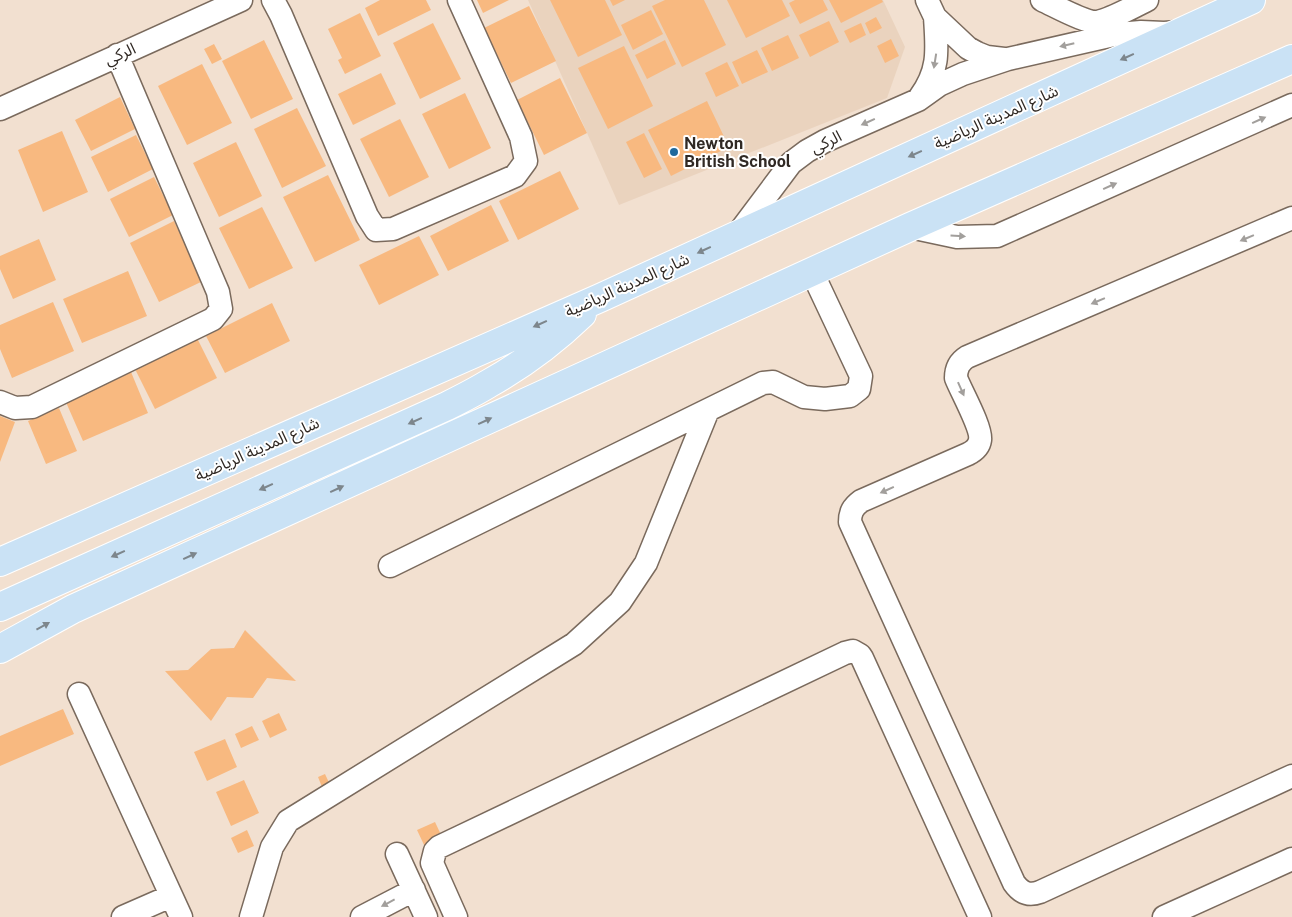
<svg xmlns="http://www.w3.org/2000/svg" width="1292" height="917" viewBox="0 0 1292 917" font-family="'Public Sans','Noto Sans Arabic',sans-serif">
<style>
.built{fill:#ead3be}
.building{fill:#f8b980}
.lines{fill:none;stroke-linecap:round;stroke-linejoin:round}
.minor-casing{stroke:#7a6a5d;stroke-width:25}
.major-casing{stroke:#fff;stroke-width:30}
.minor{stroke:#fff;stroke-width:22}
.major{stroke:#cae2f5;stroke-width:28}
.oneway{fill:#a29f9c}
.oneway2{fill:#7d868c}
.poi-dot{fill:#1f699d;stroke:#fff;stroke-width:2}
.labels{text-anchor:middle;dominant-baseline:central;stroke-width:4;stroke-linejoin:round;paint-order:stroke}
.street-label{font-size:16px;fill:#302924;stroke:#fff}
.poi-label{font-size:16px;font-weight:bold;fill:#302924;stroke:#fff;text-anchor:start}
</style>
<rect width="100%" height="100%" fill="#f2e0d0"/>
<path class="built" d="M528,0h355l22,47 -18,51 -268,107z"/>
<path class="building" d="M380,0h46l5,10 -53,26 -13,-28z
M477,0h32l-26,13z
M550,0h55l17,35 -44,22z
M610,0h15l-12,6z
M665,0h39l22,45 -44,22 -30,-61z
M727,0h55l8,16 -44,22z
M795,0h28l5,10 -28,14 -11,-21z
M829,0h53l1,2 -42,21z
M529,6l27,55 -45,22 -27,-55z
M651,10l12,24 -30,16 -12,-25z
M360,13l21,43 -36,18 -7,-14 4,-2 -14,-29z
M876,17l6,11 -12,6 -5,-11z
M829,21l10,21 -29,15 -11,-22z
M433,23l28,56 -41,20 -27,-56z
M861,23l5,12 -16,8 -6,-12z
M788,35l11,23 -27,13 -11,-23z
M891,39l8,17 -14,7 -8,-17z
M264,40l29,59 -42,20 -29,-58z
M665,40l11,24 -29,15 -12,-24z
M214,44l8,15 -10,5 -8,-15z
M624,46l29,60 -45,23 -30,-61z
M757,50l11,22 -26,12 -10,-22z
M727,62l12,24 -23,11 -11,-24z
M202,64l30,59 -45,22 -29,-59z
M381,73l15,31 -43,21 -15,-31z
M560,78l27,55 -43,22 -27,-55z
M465,93l26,55 -42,21 -27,-55z
M120,97l15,32 -44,22 -16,-31z
M707,101l22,46 -58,29 -23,-46z
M297,108l29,58 -44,22 -28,-59z
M400,119l29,58 -40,20 -29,-58z
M62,131l26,61 -45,20 -25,-62z
M644,133l18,36 -18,9 -18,-36z
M136,135l17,34 -45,23 -17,-35z
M236,142l26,54 -43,21 -26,-54z
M560,171l19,38 -61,31 -19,-39z
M328,175l32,65 -45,22 -32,-65z
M154,177l19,38 -44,22 -19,-38z
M491,205l18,36 -61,30 -18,-35z
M262,207l31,61 -44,21 -30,-61z
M174,221l29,60 -44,21 -29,-59z
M419,236l20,39 -60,30 -20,-40z
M39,239l17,41 -43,19 -13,-30v-13z
M128,271l19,45 -65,27 -19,-44z
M53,302l21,49 -62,27 -12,-29v-24z
M272,303l18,38 -65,32 -19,-37z
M196,336l21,42 -62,31 -21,-42z
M131,372l17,41 -65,28 -18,-41z
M59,408l18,43 -31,13 -18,-43z
M0,416l15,6 -15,40z
M245,630l51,51 -29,-3 -14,20 -26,-1 -16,24 -46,-50 23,-1 23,-21 23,-1z
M63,709l11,25 -74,32v-30z
M279,713l8,17 -17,8 -8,-17z
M252,726l7,14 -18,8 -6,-14z
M225,739l12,28 -30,14 -13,-29z
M325,774l7,15 -8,3 -6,-15z
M244,780l15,33 -28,13 -15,-34z
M435,822l8,17 -18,8 -8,-17z
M247,830l7,16 -16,7 -7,-15z"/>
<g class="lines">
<defs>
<path id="minor" d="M273,0l8,15 86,201 9,14 17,-1 122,-53 11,-15 -5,-24 -62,-137
M927,0l8,17 33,31 9,5 10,4 17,2
M1042,0c13,6 38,20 51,22 11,1 42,-16 54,-22
M920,97c20,-27 17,-48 15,-80
M0,109l241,-109
M1292,218l-325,139c-8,5 -11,11 -11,21 5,13 26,50 24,62 -1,7 -6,11 -12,14l-107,47c-8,6 -11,11 -11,21l164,361c7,10 15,13 26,9l252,-116
M910,227l47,10 40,-1 295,-131
M737,235l54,-72 16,-12 18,-10 93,-41 21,-15 24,-11 45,-15 110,-25 23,-2 23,1 14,-1
M0,402l15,6 17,-1 181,-88 8,-10 -3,-17 -101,-237
M390,566l373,-183 10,-1 31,15 21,2 25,-3 9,-7 2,-13 -49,-104
M79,694l102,223
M397,854l29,63
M123,917l48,-21
M251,917l21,-70 16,-26 286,-177 46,-42 26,-39 62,-153
M362,917l52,-27
M456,917l-24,-54 3,-12 4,-4 406,-194 8,-2 7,4 2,3 118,259
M1164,917l128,-58"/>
<path id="major" d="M0,562l600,-264 651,-298
M0,607l447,-201c14,-7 28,-14 41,-22 34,-19 66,-43 94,-70
M0,649l73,-40 837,-382 382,-168"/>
</defs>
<use href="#minor" class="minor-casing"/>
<use href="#major" class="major-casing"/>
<use href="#minor" class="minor"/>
<use href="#major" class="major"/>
</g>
<defs><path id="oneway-solid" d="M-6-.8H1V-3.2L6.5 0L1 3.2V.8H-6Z" transform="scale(1.25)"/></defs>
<g class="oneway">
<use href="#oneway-solid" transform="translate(1067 45) rotate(167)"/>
<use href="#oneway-solid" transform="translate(935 61) rotate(99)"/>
<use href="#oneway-solid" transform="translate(1259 120) rotate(-24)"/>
<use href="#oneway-solid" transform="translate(868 122) rotate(156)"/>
<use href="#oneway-solid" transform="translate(1110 186) rotate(-24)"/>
<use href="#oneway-solid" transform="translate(958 236) rotate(4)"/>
<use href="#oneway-solid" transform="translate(1247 238) rotate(157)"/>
<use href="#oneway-solid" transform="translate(1098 301) rotate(157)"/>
<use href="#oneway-solid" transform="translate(961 389) rotate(66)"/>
<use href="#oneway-solid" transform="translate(887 490) rotate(156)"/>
<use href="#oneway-solid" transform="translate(388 903) rotate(152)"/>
</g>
<g class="oneway2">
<use href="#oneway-solid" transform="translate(1127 57) rotate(156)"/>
<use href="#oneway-solid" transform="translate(915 154) rotate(156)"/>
<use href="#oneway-solid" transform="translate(704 250) rotate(155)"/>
<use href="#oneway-solid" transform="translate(540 324) rotate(156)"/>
<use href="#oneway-solid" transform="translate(415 421) rotate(156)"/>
<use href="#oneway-solid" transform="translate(485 421) rotate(-25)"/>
<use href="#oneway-solid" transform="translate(266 487) rotate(156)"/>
<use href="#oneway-solid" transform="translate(337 489) rotate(-25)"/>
<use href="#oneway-solid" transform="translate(118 554) rotate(156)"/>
<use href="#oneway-solid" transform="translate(190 556) rotate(-25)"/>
<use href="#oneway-solid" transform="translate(43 626) rotate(-29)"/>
</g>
<circle class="poi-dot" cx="674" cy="152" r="5"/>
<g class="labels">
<g class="street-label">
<text transform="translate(120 54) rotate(-24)">الركي</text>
<text transform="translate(996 117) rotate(-24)">شارع المدينة الرياضية</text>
<text transform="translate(826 142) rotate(-26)">الركي</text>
<text transform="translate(627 285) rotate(-24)">شارع المدينة الرياضية</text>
<text transform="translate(257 449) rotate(-24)">شارع المدينة الرياضية</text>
</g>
<g class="poi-label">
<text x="684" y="143">Newton<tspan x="684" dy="18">British School</tspan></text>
</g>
</g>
</svg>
